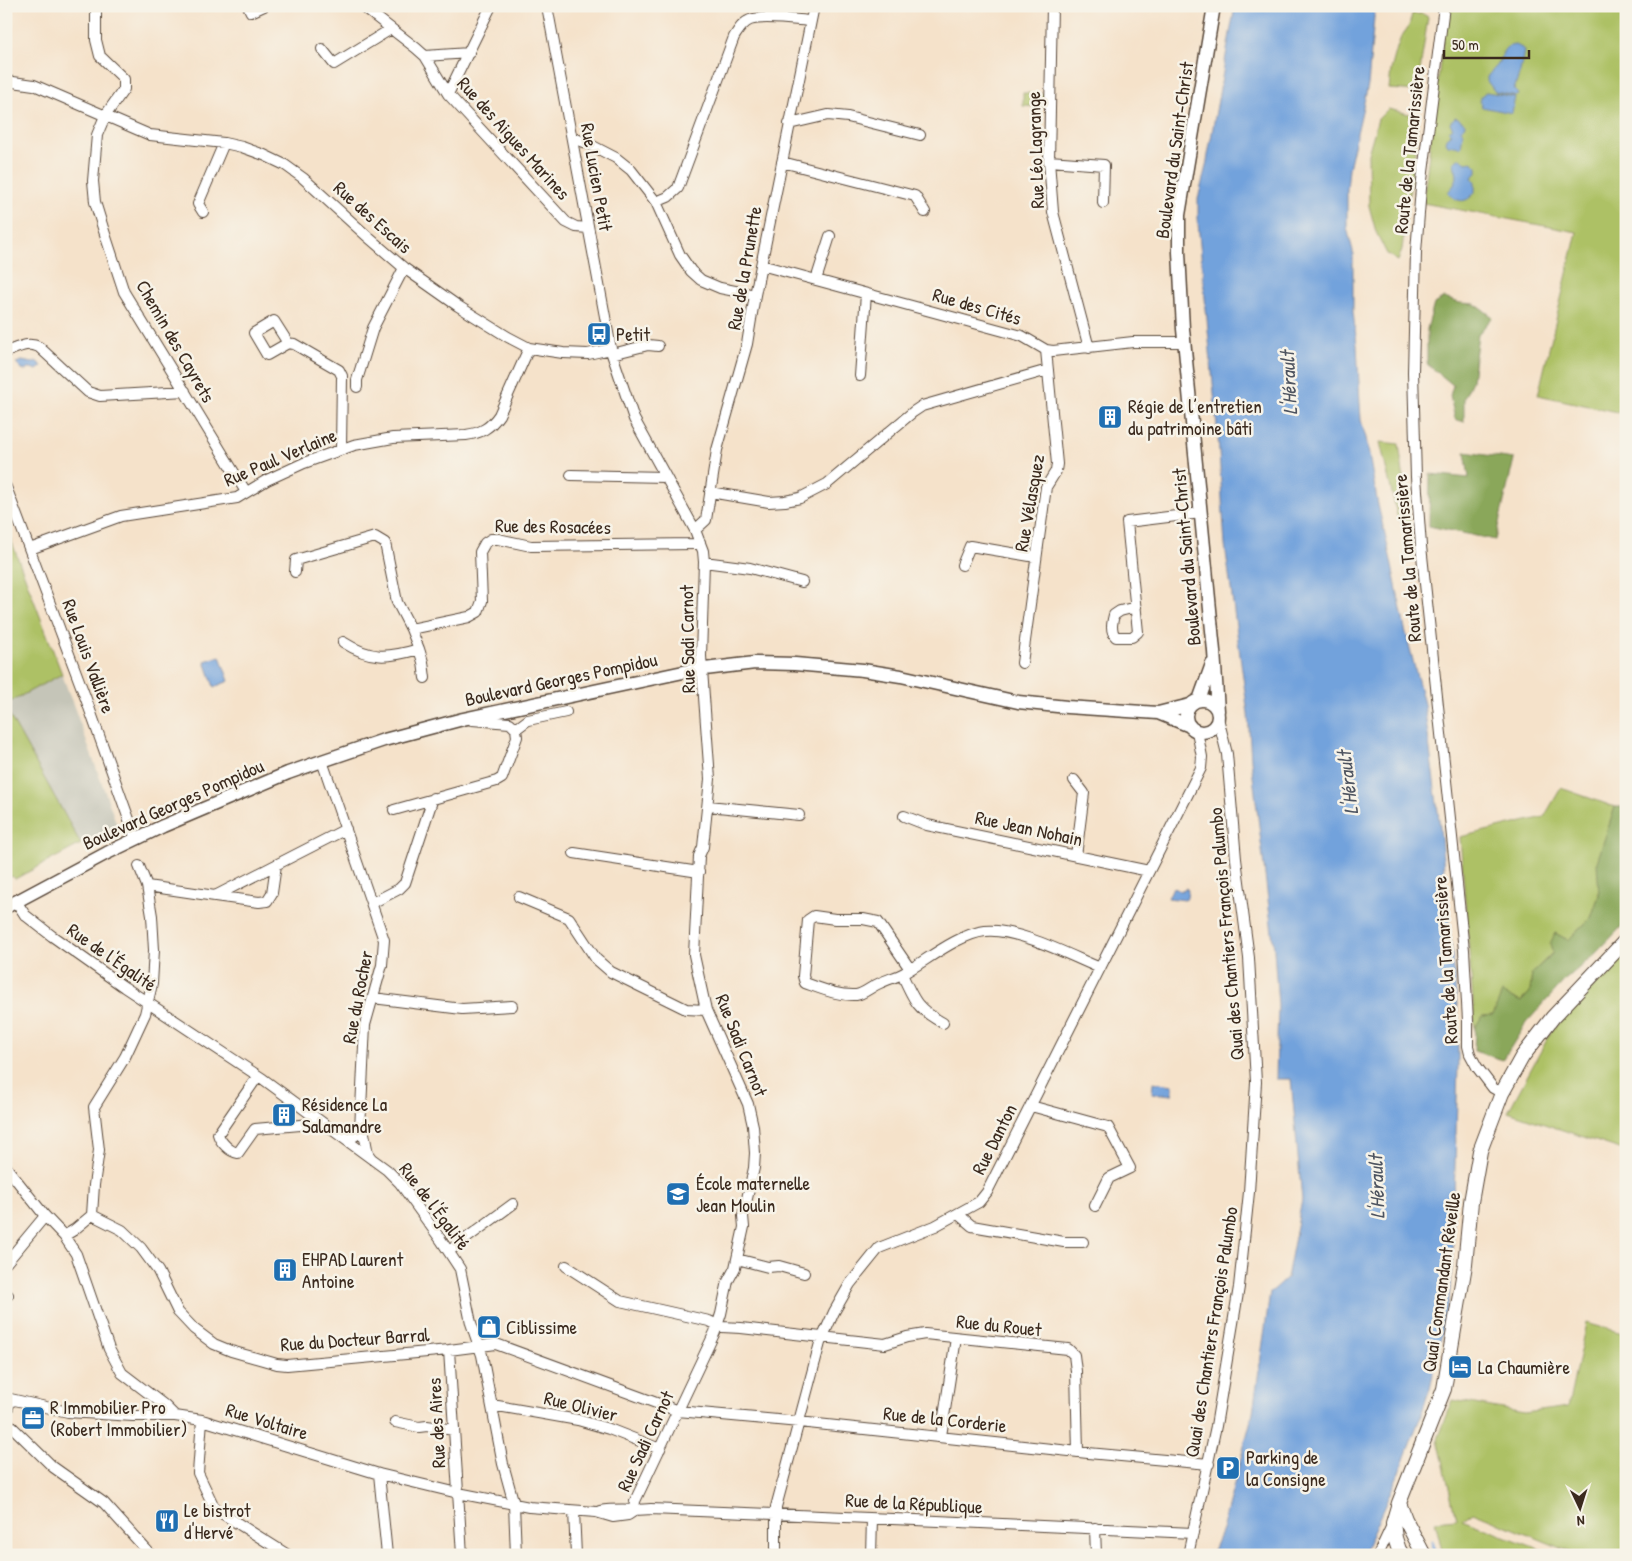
<svg xmlns="http://www.w3.org/2000/svg" width="1632" height="1561" viewBox="0 0 1632 1561" font-family="'Patrick Hand',sans-serif">
<style>
.industrial{fill:#c5c5b8}
.green{fill:#adc165;stroke:#747642}
.forest{fill:#8aa75a;stroke:#62683c}
.water{fill:#72a2dc;stroke:#56667d}
.lines{fill:none;stroke-linecap:round;stroke-linejoin:round}
.stream{stroke:#72a2dc;stroke-width:3}
.minor-casing{stroke:#574638;stroke-width:12}
.tertiary-casing{stroke:#574638;stroke-width:15}
.secondary-casing{stroke:#574638;stroke-width:16}
.minor{stroke:#fff;stroke-width:10}
.tertiary{stroke:#fff;stroke-width:12}
.secondary{stroke:#fff;stroke-width:14}
.labels{text-anchor:middle;dominant-baseline:central;stroke-width:5;stroke-linejoin:round;paint-order:stroke}
.street-label{font-size:19px;fill:#3b2a1e;stroke:#f7f3e8}
.poi-label{font-size:19px;fill:#3b2a1e;stroke:#f7f3e8;text-anchor:start}
.water-label{font-size:20px;font-style:italic;fill:#4e5460;stroke:#f7f3e8}
</style>
<rect width="100%" height="100%" fill="#f7f3e8"/>
<filter id="ink" filterUnits="userSpaceOnUse"><feTurbulence type="fractalNoise" baseFrequency=".02" numOctaves="2"/><feDisplacementMap in="SourceGraphic" scale="10" xChannelSelector="R" yChannelSelector="G"/><feConvolveMatrix kernelMatrix="1 2 1 2 8 2 1 2 1" color-interpolation-filters="sRGB"/></filter>
<filter id="wash" filterUnits="userSpaceOnUse"><feTurbulence type="fractalNoise" baseFrequency=".0096" numOctaves="4" result="noise"/><feDisplacementMap in="SourceGraphic" scale="20" xChannelSelector="R" yChannelSelector="G"/><feGaussianBlur stdDeviation="1.12" result="paint"/><feColorMatrix in="noise" values="0 0 0 0 0 0 0 0 0 0 0 0 0 0 0 0 0 1.4 0 .05"/><feComposite in="paint" operator="in"/></filter>
<g filter="url(#wash)">
<rect width="100%" height="100%" fill="#f5e2ca"/>
<path class="industrial" d="M62,674l55,151 -36,19 -75,-135v-5z"/>
<path class="green" d="M1447,6h179v408l-88,-19 39,-163 -154,-29z
M1412,14h11l5,3 -11,74 -28,-2 2,-19 6,-22 4,-11 8,-11z
M1023,93l22,1 -1,13 -21,-1z
M1388,109l30,7 -1,20 -15,113 -4,12 -11,-7 -11,-22 -7,-26 -1,-52 10,-35z
M1380,442l19,2 12,87 -13,-12z
M6,527l56,147 -56,30z
M6,709l75,135 -66,35 -3,-3 -6,4z
M1561,788l54,19 -17,55 1,33 -8,23 -23,22 -13,-7 -2,19 -21,21 -2,19 -10,10 -9,-5 -18,18 -11,2 -7,11 -15,-191 84,-20z
M1626,952v199l-118,-39 43,-80z
M1586,1323l40,11v221h-48l-105,-43 -11,8 93,35h-112l-8,-34 21,-2 -18,-80 15,-39 71,13 44,-6z"/>
<path class="forest" d="M1444,298l16,5 15,1 18,13 -15,17 -6,47 -8,17v24l-9,-3 -5,-23 3,-11 -26,-21v-35l7,-25z
M1465,452l49,7 -19,81 -66,-14 1,-52 39,4z
M1615,807h11v115l-30,31 -30,26 -40,44 -23,37 -29,-9 1,-23 7,-12 11,-1 9,-22 19,9 9,-10 2,-19 21,-20 -3,-9 5,-11 13,7 23,-22 8,-23 -2,-33z"/>
<path class="water" d="M1235,6h140l-7,79 -19,83 -2,21v39l6,23v61l4,33 3,58 1,17 5,18 12,67 12,51 15,73 19,75 16,123 11,116 7,73v50l-6,199 -3,37 -19,86 -10,30 -22,57 -35,80h-152l11,-25 31,-118 17,-119 17,-15 15,-78 -11,-121h-15l2,-74 -4,-56 -23,-189 -3,-46 -23,-169 -7,-108 -20,-214v-24l8,-33z
M1516,45l6,3 2,3 -4,21 -6,18 4,4 -1,2 -22,-4 -8,-11v-4c3,-5 8,-8 11,-13 7,-10 2,-18 18,-19z
M1486,92l29,5 -3,16 -30,-6 -2,-6 1,-5z
M1455,117l3,1 7,5v2l-4,4 2,4 -2,14 -13,-2 -2,-3 1,-4 4,-3 -2,-4 4,-3 -3,-5z
M1460,158l6,5 6,-1 5,5v6l-5,4 3,5v10c-8,12 -19,11 -27,0 6,-6 11,-13 8,-21 -1,-3 -2,-6 -2,-9z
M22,361l11,2 3,-2 6,5 -5,4 -6,-2 -7,3 -8,-8z
M220,656l9,25 -15,6 -9,-26z
M1173,887l7,4 6,-3 2,2 -1,7 -2,3 -17,-2z
M1153,1082l20,3 -1,10 -20,-2z"/>
<g class="lines">
<path class="stream" d="M1432,1541l4,14"/>
</g>
</g>
<g filter="url(#ink)">
<g class="lines">
<defs>
<path id="minor" d="M96,6v34l4,16 24,23v10l-19,27 -8,19 -4,46 2,21 8,26 21,64 122,200
M248,6l3,6 13,-6
M362,6l54,42 9,8 23,38 118,128 10,5 12,1
M547,6l65,348 22,65 61,111 8,21 1,11 -3,94 9,123 -7,68 -4,9 -5,99 12,55 42,94 5,22 2,27 -1,15 -11,48 1,11 -9,41 -7,13 -7,33 -6,18 -80,169 -1,10
M1052,6l-3,155 4,51 36,136
M1444,6l-23,182 -5,64 -3,120 3,105 5,69 43,404 4,71v25l2,8 7,13 16,21 9,5
M322,49l12,15 57,-35
M425,56l44,-3
M6,81l28,4 116,50 74,8 18,4 22,8 21,10 18,13 65,59 36,31 54,38 50,31 21,11 34,5 25,1 23,-5
M448,94l43,-88
M789,124l39,-9 20,2 72,18
M573,138l14,5 29,15 15,12 25,32 24,53 11,16 10,9 19,8 35,7
M1049,161l55,4 -1,38
M782,162l133,34 10,16
M656,202l12,-5 10,-9 56,-151c4,-6 8,-14 16,-17 13,-5 46,0 60,1
M203,212l-5,-8 26,-61
M761,265l261,71 24,14 7,1 80,-9h52
M816,280l14,-44
M288,343l-21,12 -13,-22 20,-12 14,22 6,1 45,26 3,6 -1,73
M6,352c11,-4 22,-11 33,-5l49,45 12,4 85,-5
M612,354l36,-9 10,1
M860,376l6,-82
M357,387v-7l16,-52 31,-60
M571,475l94,2
M6,487l80,212 50,140
M710,492l59,10 16,-1 15,-3 27,-14 86,-72 9,-6 126,-36
M695,530l11,-10 11,-70 30,-106 8,-49 59,-289
M30,549l91,-33 116,-18 30,-18 37,-17 50,-18 39,-7 73,-3c15,-2 24,-7 33,-20l30,-67
M704,562l46,6 52,14
M962,565l8,-19 66,11
M295,572l1,-12 79,-23 10,6 12,59 14,27 8,20 4,13 2,16
M1136,607l-16,4 -6,4c-2,8 -4,16 2,22h16l6,-5 -11,-110 74,-9
M411,629l58,-12 9,-5 4,-11 -2,-49 5,-9 6,-4h7l33,7 164,-2 5,-2
M343,642c28,18 45,16 76,7
M1022,663l24,-176 10,-16 1,-7 -11,-114
M472,720l38,3 6,6
M322,761l62,179 -2,25 -17,60 -5,105c-4,7 -10,10 -18,6
M1074,780l10,13 -8,63
M708,806l91,9
M394,810l103,-29 5,-3 15,-41 -1,-8 12,-9 38,-8
M904,816l23,9 222,46
M574,853l125,19
M147,886l68,10 131,-67
M215,896l44,6 8,-1 5,-8 4,-28
M519,897l50,21 27,41 15,13 75,37 20,1
M16,901l9,14 27,21 72,51 139,92 124,91 13,13 41,57 19,29 11,54 11,32 21,109 11,40 2,51
M372,903l27,-14 6,-6 28,-85
M910,969l-32,-47 -15,-3h-28l-21,-3 -6,4 -5,56 2,7c17,6 33,13 51,12 8,-1 16,-9 24,-12 8,-4 17,-6 24,-10 23,-13 55,-39 81,-42 30,-4 86,25 115,37
M902,974c12,27 15,35 41,49
M373,998l89,11 50,-3
M258,1076l-40,58c2,8 12,18 20,19l17,-24 68,-6
M1031,1106l77,21 22,41 -21,10 -14,28
M360,1130l4,3 4,21 3,4
M6,1167l39,49 19,20 12,18 33,95 13,24 42,32 11,11
M958,1214l14,12 92,16h19
M92,1215l30,15 19,18 17,23 20,41 16,17 20,15 17,7 46,13 10,1 162,-15 47,-6 182,67 121,11 289,31 121,11
M92,1215l2,-30 5,-35 -5,-43 31,-50 20,-43 7,-30 2,-34 -2,-34 -5,-30 -8,-20
M64,1236l10,-6 18,-15
M449,1251l64,-47
M737,1259l31,8 11,-1 25,7
M6,1263l39,-47
M566,1266l54,35 89,20 13,6 19,1 144,16 22,-7 18,-3 143,15 6,6 2,16 2,81
M6,1294l2,1
M449,1350l13,205
M6,1398l62,14 65,4h42l27,4 177,54 79,19 71,14 67,5 17,5 15,-2 6,-4
M6,1398l3,6 -3,10
M492,1405l86,15 31,9 51,20
M202,1420l-4,53 17,36 73,46
M6,1421l47,46 51,36 47,52
M395,1422l24,5 8,-1 27,4
M941,1436l15,-98
M379,1474l8,81
M574,1511l2,44
M600,1511c18,-3 34,0 51,-2 181,7 361,15 542,24
M1095,1528l1,27
M776,1555v-48l44,-164 14,-31 16,-28 29,-36 56,-22 44,-24 8,-10 214,-424 1,-11 -5,-26
M871,1555l1,-36
M1188,1555l28,-129 23,-139 10,-95 7,-110 -7,-124 -13,-99 -9,-105 -9,-36
M1378,1555l15,-32"/>
<path id="tertiary" d="M1214,6l-35,209v37l4,77 31,322 4,60
M1186 716a16 16 0 1 1 32 0a16 16 0 1 1-32 0Z
M1199,700l13,-36
M1158,713l32,13
M6,907l101,-54 56,-27 125,-53 34,-12 62,-21 79,-21 225,-48 67,-8 40,1 68,6 38,6 117,26 49,5 91,6 32,-8"/>
<path id="secondary" d="M1399,1503l6,16 19,36
M1403,1555l-4,-5 -4,-12 -2,-15 6,-20 45,-114 21,-124 6,-63 9,-51 22,-58 20,-36 31,-40 73,-77"/>
</defs>
<use href="#minor" class="minor-casing"/>
<use href="#tertiary" class="tertiary-casing"/>
<use href="#secondary" class="secondary-casing"/>
<use href="#minor" class="minor"/>
<use href="#tertiary" class="tertiary"/>
<use href="#secondary" class="secondary"/>
</g>
</g>
<defs>
<symbol id="bus-square" viewBox="-11 -11 22 22"><rect x="-9" y="-9" width="18" height="18" rx="4" fill="#1f6fb2" stroke="#f7f3e8"/><path d="M-5-6H5V4H4V6H2V4H-2V6H-4V4H-5ZM-3.5-4V0h7V-4ZM-3.5 1.2v1.5H-2V1.2ZM2 1.2v1.5H3.5V1.2Z" fill="#fff"/></symbol>
<symbol id="building-square" viewBox="-11 -11 22 22"><rect x="-9" y="-9" width="18" height="18" rx="4" fill="#1f6fb2" stroke="#f7f3e8"/><path d="M-4-6H4V6H1V3H-1V6H-4ZM-2.5-4.3h1.7v1.8h-1.7ZM.8-4.3h1.7v1.8H.8ZM-2.5-1h1.7V.8h-1.7ZM.8-1h1.7V.8H.8Z" fill="#fff"/></symbol>
<symbol id="school-square" viewBox="-11 -11 22 22"><rect x="-9" y="-9" width="18" height="18" rx="4" fill="#1f6fb2" stroke="#f7f3e8"/><path d="M0-5L7-2L0 1L-7-2ZM-4 1L0 2.5L4 1V4Q0 6-4 4Z" fill="#fff"/></symbol>
<symbol id="shop-square" viewBox="-11 -11 22 22"><rect x="-9" y="-9" width="18" height="18" rx="4" fill="#1f6fb2" stroke="#f7f3e8"/><path d="M-5-2.5h2.3a2.7 3.5 0 0 1 5.4 0H5L5.5 6h-11ZM-1.5-2.5h3a1.5 2.3 0 0 0-3 0Z" fill="#fff"/></symbol>
<symbol id="hotel-square" viewBox="-11 -11 22 22"><rect x="-9" y="-9" width="18" height="18" rx="4" fill="#1f6fb2" stroke="#f7f3e8"/><path d="M-6-4.5h1.5V1H6V5H4.5V3h-9V5H-6ZM-4 0a1.8 1.8 0 1 1 3.6 0ZM.5 0V-2.5h3Q6-2.5 6 0Z" fill="#fff"/></symbol>
<symbol id="office-square" viewBox="-11 -11 22 22"><rect x="-9" y="-9" width="18" height="18" rx="4" fill="#1f6fb2" stroke="#f7f3e8"/><path d="M-6-3h4V-5.5h4V-3h4V5H-6ZM-1-4.5V-3h2v-1.5ZM-6 0V1H6V0Z" fill="#fff"/></symbol>
<symbol id="parking-square" viewBox="-11 -11 22 22"><rect x="-9" y="-9" width="18" height="18" rx="4" fill="#1f6fb2" stroke="#f7f3e8"/><path d="M-3.5-5.5H1a3.5 3.5 0 0 1 0 7H-1V5.5H-3.5ZM-1-3.4V-.6H.8a1.4 1.4 0 0 0 0-2.8Z" fill="#fff"/></symbol>
<symbol id="restaurant-square" viewBox="-11 -11 22 22"><rect x="-9" y="-9" width="18" height="18" rx="4" fill="#1f6fb2" stroke="#f7f3e8"/><path d="M-5-6h1v4h1v-4h1v4h1v-4h1v5L-1.5 .5V6h-2V.5L-5-1ZM5-6V6H3V1.5H1.5Q1.5-4 5-6Z" fill="#fff"/></symbol>
</defs>
<g fill-rule="evenodd">
<use href="#bus-square" x="585" y="320" width="28" height="28"/>
<use href="#building-square" x="1096" y="403" width="28" height="28"/>
<use href="#building-square" x="270" y="1101" width="28" height="28"/>
<use href="#school-square" x="664" y="1180" width="28" height="28"/>
<use href="#building-square" x="271" y="1256" width="28" height="28"/>
<use href="#shop-square" x="475" y="1313" width="28" height="28"/>
<use href="#hotel-square" x="1446" y="1353" width="28" height="28"/>
<use href="#office-square" x="19" y="1404" width="28" height="28"/>
<use href="#parking-square" x="1214" y="1454" width="28" height="28"/>
<use href="#restaurant-square" x="153" y="1507" width="28" height="28"/>
</g>
<g class="labels">
<g class="street-label">
<text transform="translate(514 138) rotate(48)">Rue des Aigues Marines</text>
<text transform="translate(1035 150) rotate(-92)">Rue Léo Lagrange</text>
<text transform="translate(1174 150) rotate(-82)">Boulevard du Saint-Christ</text>
<text transform="translate(1409 150) rotate(-84)">Route de la Tamarissière</text>
<text transform="translate(597 177) rotate(80)">Rue Lucien Petit</text>
<text transform="translate(373 217) rotate(42)">Rue des Escais</text>
<text transform="translate(744 268) rotate(-80)">Rue de la Prunette</text>
<text transform="translate(977 306) rotate(16)">Rue des Cités</text>
<text transform="translate(176 341) rotate(60)">Chemin des Cayrets</text>
<text transform="translate(280 457) rotate(-23)">Rue Paul Verlaine</text>
<text transform="translate(1029 503) rotate(-80)">Rue Vélasquez</text>
<text transform="translate(553 526) rotate(1)">Rue des Rosacées</text>
<text transform="translate(1186 557) rotate(-95)">Boulevard du Saint-Christ</text>
<text transform="translate(1407 558) rotate(-95)">Route de la Tamarissière</text>
<text transform="translate(687 639) rotate(-91)">Rue Sadi Carnot</text>
<text transform="translate(89 656) rotate(70)">Rue Louis Vallière</text>
<text transform="translate(561 679) rotate(-12)">Boulevard Georges Pompidou</text>
<text transform="translate(173 804) rotate(-24)">Boulevard Georges Pompidou</text>
<text transform="translate(1029 828) rotate(12)">Rue Jean Nohain</text>
<text transform="translate(1226 934) rotate(-95)">Quai des Chantiers François Palumbo</text>
<text transform="translate(112 957) rotate(35)">Rue de l'Égalité</text>
<text transform="translate(1445 960) rotate(-94)">Route de la Tamarissière</text>
<text transform="translate(357 997) rotate(-79)">Rue du Rocher</text>
<text transform="translate(742 1045) rotate(68)">Rue Sadi Carnot</text>
<text transform="translate(994 1139) rotate(-63)">Rue Danton</text>
<text transform="translate(435 1206) rotate(53)">Rue de l'Égalité</text>
<text transform="translate(1441 1282) rotate(-82)">Quai Commandant Réveille</text>
<text transform="translate(999 1325) rotate(6)">Rue du Rouet</text>
<text transform="translate(1211 1332) rotate(-81)">Quai des Chantiers François Palumbo</text>
<text transform="translate(355 1339) rotate(-4)">Rue du Docteur Barral</text>
<text transform="translate(581 1406) rotate(14)">Rue Olivier</text>
<text transform="translate(945 1419) rotate(6)">Rue de la Corderie</text>
<text transform="translate(267 1421) rotate(17)">Rue Voltaire</text>
<text transform="translate(436 1423) rotate(-93)">Rue des Aires</text>
<text transform="translate(645 1441) rotate(-65)">Rue Sadi Carnot</text>
<text transform="translate(914 1503) rotate(3)">Rue de la République</text>
</g>
<g class="poi-label">
<text x="616" y="334">Petit</text>
<text x="1128" y="406">Régie de l’entretien<tspan x="1128" dy="22">du patrimoine bâti</tspan></text>
<text x="302" y="1104">Résidence La<tspan x="302" dy="22">Salamandre</tspan></text>
<text x="696" y="1183">École maternelle<tspan x="696" dy="22">Jean Moulin</tspan></text>
<text x="302" y="1259">EHPAD Laurent<tspan x="302" dy="22">Antoine</tspan></text>
<text x="506" y="1327">Ciblissime</text>
<text x="1478" y="1367">La Chaumière</text>
<text x="50" y="1407">R Immobilier Pro<tspan x="50" dy="22">(Robert Immobilier)</tspan></text>
<text x="1246" y="1457">Parking de<tspan x="1246" dy="22">la Consigne</tspan></text>
<text x="184" y="1510">Le bistrot<tspan x="184" dy="22">d'Hervé</tspan></text>
</g>
<g class="water-label">
<text transform="translate(1288 383) rotate(-93)">L'Hérault</text>
<text transform="translate(1347 783) rotate(-97)">L'Hérault</text>
<text transform="translate(1376 1187) rotate(-92)">L'Hérault</text>
</g>
</g>
<rect width="1632" height="1561" fill="none" stroke="#f7f3e8" stroke-width="25"/>
<g transform="translate(1580 1508) rotate(176)" stroke="#f7f3e8" stroke-width="4" paint-order="stroke">
<path d="M0-4L9 19L0 12L-9 19Z" fill="#3b2a1e"/>
<text y="-8" font-size="14" font-weight="bold" text-anchor="middle" fill="#3b2a1e">N</text>
</g>
<path d="M1444 50v8h85v-8" fill="none" stroke="#3b2a1e" stroke-width="2.5"/>
<text x="1452" y="50" font-size="15" fill="#3b2a1e" stroke="#f7f3e8" stroke-width="4" paint-order="stroke">50 m</text>
</svg>
